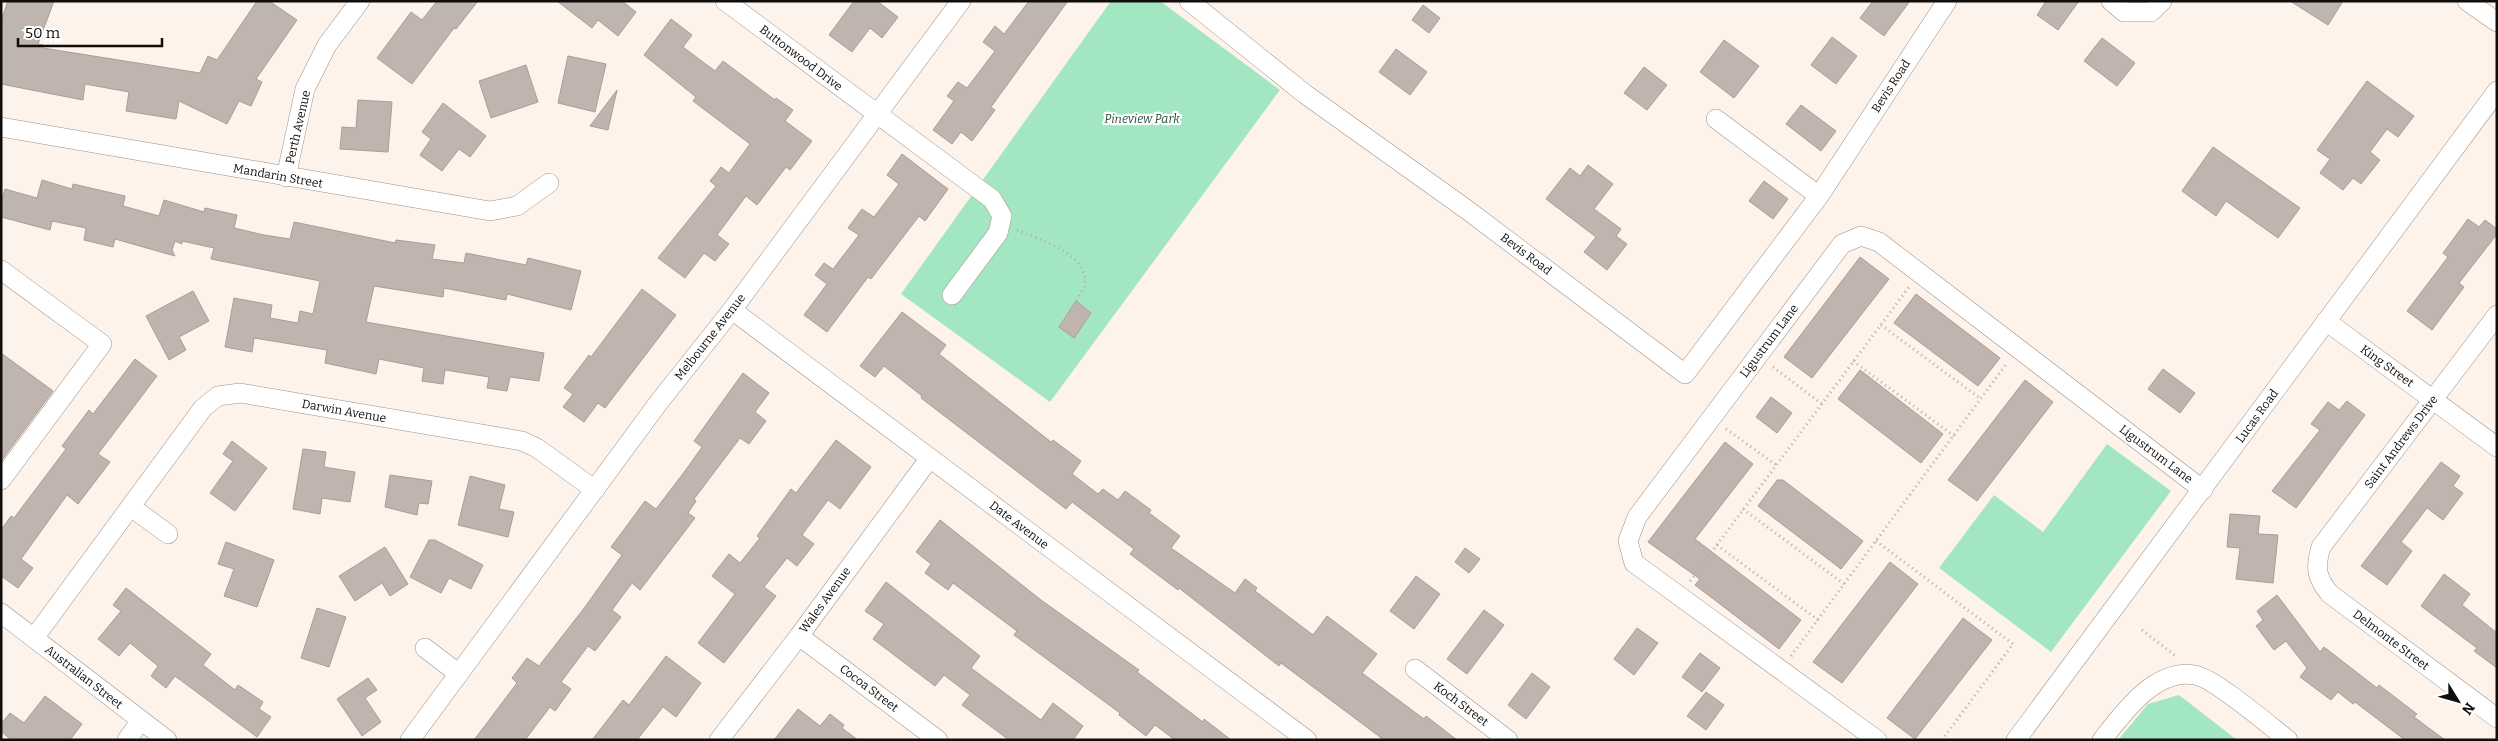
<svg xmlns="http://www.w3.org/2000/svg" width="2498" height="741" viewBox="0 0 2498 741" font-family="Bitter,serif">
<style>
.green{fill:#a3e7c2}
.building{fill:#c0b5ae;stroke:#a89d97}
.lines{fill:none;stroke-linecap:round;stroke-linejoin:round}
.minor-casing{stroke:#9b9089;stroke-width:20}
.path{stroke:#b4aca5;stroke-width:3;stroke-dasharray:1 4;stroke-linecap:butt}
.minor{stroke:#fff;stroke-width:19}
.labels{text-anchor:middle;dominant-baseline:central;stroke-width:4.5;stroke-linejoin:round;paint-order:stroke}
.street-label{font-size:12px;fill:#100d0a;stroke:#fff}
.park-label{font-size:12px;font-style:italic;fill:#234f3a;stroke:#fff}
</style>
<rect width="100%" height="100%" fill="#fef3eb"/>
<path class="green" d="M1111,1h49l120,89 -230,312 -149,-108z
M2107,444l64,47 -120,161 -112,-84 55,-73 49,37z
M2179,695l58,45h-119l30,-36z"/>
<path class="building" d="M8,1h46l-16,43 5,1v3l157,25 8,-17 9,4 40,-59h12l28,19 -41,59 6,3 -11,24 -12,-5 -12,23 -48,-23 -3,18 -50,-8 3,-19 -44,-8 -2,16 -82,-16v-63z
M437,1h41l-22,28 -2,-1 -42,56 -35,-26 34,-46 11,8z
M557,1h65l14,11 -18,24 -20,-16 -6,8z
M854,1h23l21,16 -16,21 -12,-10 -18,24 -23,-17z
M1029,1h39l-77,106 4,3 -23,31 -11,-9 -9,12 -19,-14 21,-29 -7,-5 11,-14 9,6 28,-37 -12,-9 12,-16 9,8z
M1873,1h37l-26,35 -24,-18z
M2046,1h33l-21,29 -21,-15z
M2290,1h53l-15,24z
M1423,5l17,13 -11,15 -17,-13z
M671,19l21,16 -9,12 32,24 8,-10 52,39 1,-2 17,12 -8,11 27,20 -22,29 -4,-3 -29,38 -11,-9 -29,39 12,9 -14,17 -11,-8 -19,25 -27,-20 58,-72 -6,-5 11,-14 8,6 21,-29 -57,-43 3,-4 -52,-42z
M1832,37l25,19 -21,28 -25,-19z
M2102,38l33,25 -18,23 -33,-25z
M1724,40l35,26 -25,32 -34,-26z
M1396,49l31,23 -17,23 -31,-23z
M568,56l38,8 -11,48 -37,-9z
M526,65l12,37 -47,16 -12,-37z
M1644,67l23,18 -20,25 -23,-17z
M2367,81l47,35 -16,21 -11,-8 -17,23 10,8 -19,24 -8,-6 -10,12 -23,-17 10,-14 -13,-9z
M617,90l-9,40 -18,-4z
M358,100l34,2 -4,50 -48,-3 2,-22 14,1z
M443,103l43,33 -16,21 -11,-8 -17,22 -22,-16 11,-16 -9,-7z
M1801,105l35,26 -15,20 -35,-27z
M2213,147l87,61 -22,30 -52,-37 -10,15 -34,-25z
M902,154l46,35 -23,32 -6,-5 -48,63 -3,-2 -41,55 -23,-17 23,-31 -12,-9 9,-12 9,6 26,-34 -11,-7 14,-19 12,8 25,-33 -12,-9z
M1588,165l25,19 -19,25 27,20 -5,7 11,8 -20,26 -23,-18 12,-15 -50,-38 24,-31 10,8z
M42,180l30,9 1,-5 52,12 -2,10 36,10 5,-16 40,12 1,-4 32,7 -3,13 30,7 26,4 4,-17 101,21 1,-3 39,5 -3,14 32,4 2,-10 60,12 2,-7 53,13 -10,39 -64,-16 -1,6 -62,-12 -1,9 -69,-11 -8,36 178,31 -5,28 -29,-4 -3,14 -20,-3 2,-11 -44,-7 -2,14 -21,-3 2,-13 -45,-9 -3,15 -51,-11 2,-13 -73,-12 -2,14 -27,-5 9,-49 38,7 -2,13 28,5 2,-12 13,3 7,-33 -109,-22 3,-11 -32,-7v3l-7,-3 -3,9 3,6 -60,-17 -2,8 -29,-7 2,-12 -34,-7 -2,9 -49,-13v-15l4,-13 32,9z
M1764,181l24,18 -15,20 -24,-18z
M2468,219l11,8 6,-7 12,9v5l-38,49 5,4 -32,43 -25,-19 41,-54 -5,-4z
M1860,257l29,22 -77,99 -28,-21z
M642,289l34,26 -71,93 -7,-5 -14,19 -21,-15 10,-13 -9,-6 25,-33 2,2z
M193,291l16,30 -30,16 7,13 -17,10 -23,-44z
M1916,294l84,64 -22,28 -84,-63z
M1076,301l15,12 -17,25 -15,-11z
M902,312l44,33 -7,9 112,88 2,-2 28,21 -9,13 26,20 5,-5 15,11 7,-9 26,19 -2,3 31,23 -9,12 64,45 10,-14 12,9 -2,3 58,44 14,-19 50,38 -15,19 62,46 2,-3 31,24h-73l-103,-77 -2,3 -100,-78 -1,2 -48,-36 4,-5 -62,-47 -6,7 -145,-111 1,-2 -38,-30 -9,11 -15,-11z
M1,353l52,38 -52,70z
M135,359l22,17 -59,78 12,8 -32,42 -11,-9 -46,64 12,9 -15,20 -17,-12v-46l10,-14 3,2 52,-69 -4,-3 27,-36 4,4z
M2163,369l32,24 -15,20 -32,-24z
M1860,370l83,64 -22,29 -83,-64z
M743,373l26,20 -14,19 11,9 -17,23 -9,-6 -46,61 2,2 -8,12 7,5 -55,72 -8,-7 -20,27 9,7 -26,34 -7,-5 -27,36 10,7 -16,22 -5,-4 -25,33h-51l43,-57 -5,-5 15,-20 12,8 46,-59 37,-52 -11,-8 34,-46 11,8 29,-38 17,-24 -8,-6z
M2025,380l28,22 -76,99 -29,-21z
M1771,397l21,16 -15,20 -21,-16z
M2347,401l18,14 -69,93 -24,-17 48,-61 -9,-6 17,-22 11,8z
M836,440l35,27 -31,42 -12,-9 -26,35 12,9 -17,22 -10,-8 -23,29 12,9 -52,67 -26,-20 37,-49 -23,-18 17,-22 11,9 20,-25 -3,-2 34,-47 5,4z
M232,441l35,27 -32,43 -25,-18 23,-32 -10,-7z
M1725,442l28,22 -58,75 106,81 -22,29 -84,-64 5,-6 -52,-37z
M303,449l23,3 -2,15 31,5 -5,30 -28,-4 -2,16 -27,-5z
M2441,462l19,14 -7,10 10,7 -20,27 -16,-12 -26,34 11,9 -25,34 -26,-19z
M390,475l42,6 -4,23 -9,-1 -2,12 -32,-8z
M470,476l35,9 -6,24 15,3 -6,25 -50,-12z
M1777,480h6l80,61 -22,28 -83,-63z
M2230,514l30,2 -2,18 20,1 -5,48 -37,-4 4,-31 -13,-1z
M940,520l101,80 98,70 -2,2 66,50 1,-3 27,21h-56l-20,-15 -9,11 -27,-21 1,-2 -106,-78 3,-4 -64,-48 -5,7 -23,-17 6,-9 -15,-12z
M429,540h6l48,25 -12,24 -22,-11 -8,15 -31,-16z
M226,542l48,18 -17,47 -33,-11 10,-27 -16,-5z
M385,547l23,37 -18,12 -8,-13 -27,18 -16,-25z
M1465,548l15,11 -11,14 -14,-11z
M1890,562l28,22 -76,99 -29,-21z
M2444,574l26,20 -8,11 35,28v35l-23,-17 3,-3 -56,-42z
M1416,576l24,18 -26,35 -24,-18z
M886,582l94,74 -9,12 70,52 12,-17 30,23 -10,14h-64l-47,-35 8,-10 -26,-20 -9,11 -62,-47 11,-15 -19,-13z
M126,588l85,66 -8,11 32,25 3,-5 25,17 -4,7 12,8 -14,20 -82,-61 -9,12 -15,-12 7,-10 -28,-23 -11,13 -21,-17 23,-28 -8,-6z
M2277,595l43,57 4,-5 53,41 2,-3 38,29 -3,3 31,23h-40l-50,-38 -2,2 -15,-12 -7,8 -31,-23 7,-9 -21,-27 -12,9 -18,-24 7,-6 -6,-9z
M317,608l29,9 -17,50 -28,-9z
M1484,610l20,15 -37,49 -20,-15z
M1963,618l29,22 -77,99 -28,-21z
M1637,628l21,15 -24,32 -20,-16z
M1700,653l20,15 -18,24 -20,-15z
M666,656l35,27 -25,34 -13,-10 -26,33h-45l31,-40 6,5z
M1532,673l18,14 -24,32 -18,-14z
M368,678l9,12 -12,8 16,24 -19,14 -25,-37z
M1706,692l18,13 -18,25 -19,-14z
M45,696l37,28 -12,16h-59l-10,-9v-7l9,-11 14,10z
M798,709l22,17 10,-12 14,11 -2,3 16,12h-84z"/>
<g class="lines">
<defs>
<path id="minor" d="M725,1l267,198 10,17 -4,17 -46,62
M1189,1l116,93 161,115 219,165 134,-178 128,-195
M2111,1l13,11h27l11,-11
M2467,1l30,21
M1716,119l103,77
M1,127l489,84 27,-5 32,-23
M286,177l19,-88 22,-44 33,-44
M1,270l101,74 -101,136
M732,310l575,430
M2497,315l-176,232c-6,20 -5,31 9,47l167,124
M2326,321l171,126
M131,507l37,27
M1,613l166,127
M799,636l139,104
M34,638l169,-230 15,-12 22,-3 282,48 15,7 58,42
M425,648l34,26
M1415,669l93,71
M127,740l14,-20
M410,740l249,-338 73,-92 229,-309
M719,740l80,-104 130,-177
M1877,740l-243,-177 -6,-22 9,-24 205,-273 19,-8 18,6 324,248
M2016,740l481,-649
M2102,740c21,-27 53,-72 93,-65 19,3 75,51 93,65"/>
</defs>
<use href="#minor" class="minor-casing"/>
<path class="path" d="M1017,230c22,10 70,22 68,54 -1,5 -6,12 -9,17
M1881,325l100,74
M1853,361l101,75
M1773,367l49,37
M1726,429l50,36
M1743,509l101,75
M1876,541l137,103 -71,96
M1717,545l101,75
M1690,581l219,-294
M2142,630l35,27
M1791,656l216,-293"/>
<use href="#minor" class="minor"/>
</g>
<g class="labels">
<g class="street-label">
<text transform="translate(801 58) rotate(37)">Buttonwood Drive</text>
<text transform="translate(1891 86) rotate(-57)">Bevis Road</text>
<text transform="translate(298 127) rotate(-77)">Perth Avenue</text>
<text transform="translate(278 176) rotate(10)">Mandarin Street</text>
<text transform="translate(1526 254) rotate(37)">Bevis Road</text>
<text transform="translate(710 337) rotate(-52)">Melbourne Avenue</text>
<text transform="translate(1769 341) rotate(-53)">Ligustrum Lane</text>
<text transform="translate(2387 366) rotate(36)">King Street</text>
<text transform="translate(344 411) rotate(10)">Darwin Avenue</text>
<text transform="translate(2257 416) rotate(-54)">Lucas Road</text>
<text transform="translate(2401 442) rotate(-53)">Saint Andrews Drive</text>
<text transform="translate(2156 454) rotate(37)">Ligustrum Lane</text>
<text transform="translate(1019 525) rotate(37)">Date Avenue</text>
<text transform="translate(825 600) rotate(-54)">Wales Avenue</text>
<text transform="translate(2391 640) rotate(37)">Delmonte Street</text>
<text transform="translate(84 677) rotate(38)">Australian Street</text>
<text transform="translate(869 688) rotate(37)">Cocoa Street</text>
<text transform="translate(1461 704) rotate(37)">Koch Street</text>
</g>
<g class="park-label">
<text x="1142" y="119">Pineview Park</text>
</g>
</g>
<rect width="2498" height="741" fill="none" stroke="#100d0a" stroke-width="5"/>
<g transform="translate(2458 701) rotate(127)" stroke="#ffffff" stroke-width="4" paint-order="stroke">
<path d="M0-4L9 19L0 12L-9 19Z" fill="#100d0a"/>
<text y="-8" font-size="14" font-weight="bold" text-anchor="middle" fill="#100d0a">N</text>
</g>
<path d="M18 38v8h144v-8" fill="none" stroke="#100d0a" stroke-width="2.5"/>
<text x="25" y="38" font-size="15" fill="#100d0a" stroke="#ffffff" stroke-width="4" paint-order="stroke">50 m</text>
</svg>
